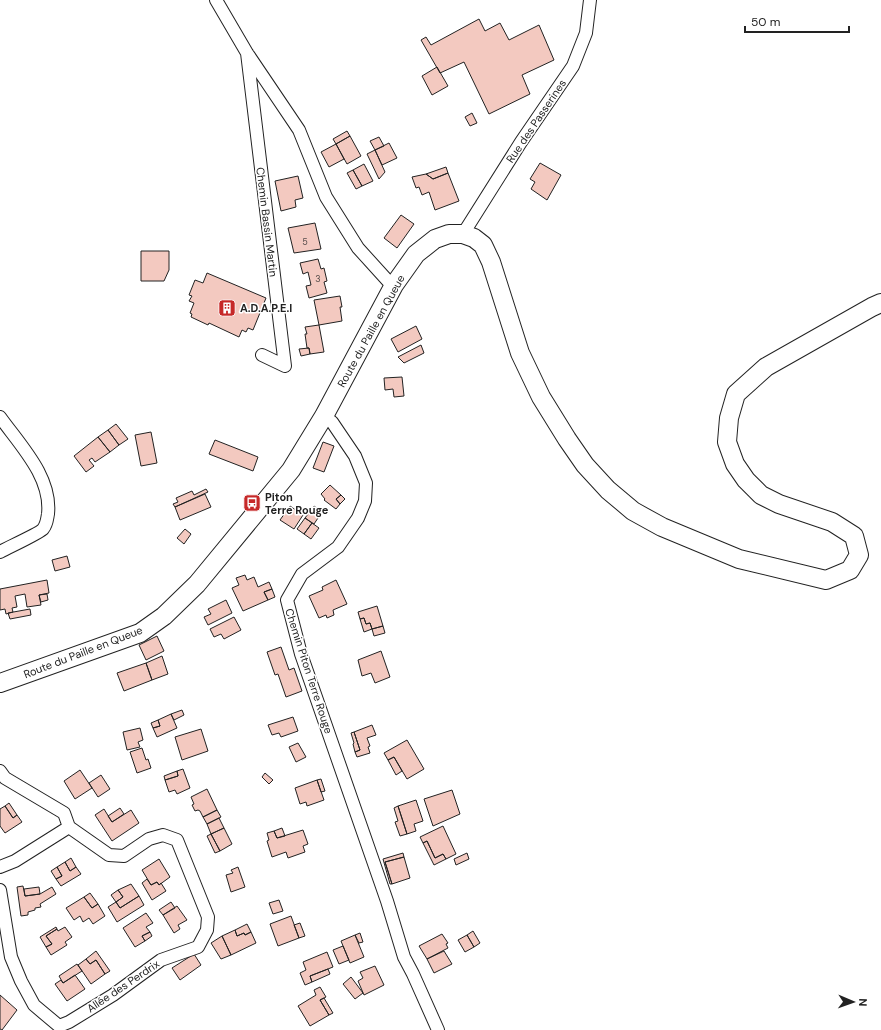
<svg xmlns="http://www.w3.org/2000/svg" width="881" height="1030" viewBox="0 0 881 1030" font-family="'DM Sans',sans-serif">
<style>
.building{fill:#f3c9c0;stroke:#222}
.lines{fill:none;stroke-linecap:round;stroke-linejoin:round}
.street-casing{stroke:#222;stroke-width:14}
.secondary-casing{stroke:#222;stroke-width:20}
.street{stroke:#fff;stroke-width:12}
.secondary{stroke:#fff;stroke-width:18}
.labels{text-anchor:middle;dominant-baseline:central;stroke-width:3;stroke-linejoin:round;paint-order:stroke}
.number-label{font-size:9px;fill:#564c4a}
.street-label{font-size:11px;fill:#222;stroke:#fff}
.poi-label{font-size:11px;font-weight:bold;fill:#222;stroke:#fff;text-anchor:start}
</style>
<rect width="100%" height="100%" fill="#fff"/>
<path class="building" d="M479,19l6,12 15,-8 9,17 30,-15 15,35 -32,15 8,19 -41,20 -25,-52 -24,11 -19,-33 5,-3 5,8z
M437,67l11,19 -16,9 -10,-19z
M472,113l5,10 -7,3 -5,-9z
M347,131l3,5 -14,8 -3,-5z
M350,136l11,20 -14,8 -11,-20z
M379,137l5,9 -9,4 -5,-9z
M389,143l8,15 -15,7 -7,-15z
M336,144l8,15 -15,8 -8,-15z
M375,150l10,22 -6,7 -12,-25z
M540,163l21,12 -14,25 -16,-11 4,-7 -5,-3z
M364,164l9,17 -11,5 -9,-16z
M446,167l2,6 -15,6 -7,-5z
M353,170l9,16 -6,3 -9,-16z
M448,173l11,28 -24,9 -6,-18 -7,3 -3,-8 -3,1 -4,-11 14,-3 7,5z
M298,176l5,22 -8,2 1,7 -15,4 -6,-30z
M401,215l13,9 -17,24 -13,-10z
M315,223l6,26 -27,4 -6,-25z
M141,251h28v19l-5,11h-23z
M318,259l3,10 3,-1 3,13 -3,1 3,11 -18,5 -3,-12 5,-1 -3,-13 -5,2 -3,-11z
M207,273l59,25 -13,32 -5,-2 -2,4 -4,-2 -3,7 -30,-14 -1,2 -17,-8 1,-3 -2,-1 4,-10 -5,-2 3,-5 -3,-1 6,-15 8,3z
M340,296l2,11h-2l2,14 -23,4 -5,-25z
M319,325l5,27 -14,2 -1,-6h-2l-2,-14h2l-2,-7z
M416,326l6,13 -24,13 -7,-13z
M421,345l3,8 -20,10 -6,-6z
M309,348l1,6 -9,2 -2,-7z
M402,377l2,19 -10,1 -1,-8 -8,1 -1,-12z
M116,424l12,15 -9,6 -11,-15z
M108,430l11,15 -9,7 -12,-15z
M151,432l6,31 -16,3 -6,-31z
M98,437l12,15 -15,10 -3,-4 -3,2 5,6 -8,6 -12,-16z
M215,440l43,17 -5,14 -44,-17z
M323,442l11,4 -10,26 -11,-4z
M330,485l11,10 -5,4 4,5 -4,5 -12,-9 1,-1 -4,-5z
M206,489l2,3 -33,15 -2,-3 5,-2 -2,-4 16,-7 2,4z
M205,494l6,13 -31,13 -5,-13z
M341,495l4,4 -5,5 -4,-5z
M290,506l13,9 -9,14 -14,-9z
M314,506l8,6 -8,12 -9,-6z
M305,518l7,5 -8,11 -7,-5z
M312,523l7,5 -8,11 -7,-5z
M185,529l6,5 -7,10 -7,-6z
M67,556l3,11 -15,4 -3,-11z
M245,575l2,5 7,-3 4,10 11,-5 3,7 -8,3 4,8 -25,11 -11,-23 7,-3 -3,-7z
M47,580l2,13 -10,2 2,10 -14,2 -2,-13 -10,2 2,11 -5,1 1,4 -7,2 -1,-5 -5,1v-21z
M336,580l11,24 -14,6 1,5 -7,3 -1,-3 -7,3 -10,-22 14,-6 -1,-3z
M272,589l3,8 -7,3 -4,-8z
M47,594l1,6 -7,2 -2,-7z
M226,600l6,13 -24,12 -4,-8 7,-3 -3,-5z
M377,606l6,20 -11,3 -2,-6 -4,1 -2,-6 -4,1 -2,-7z
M30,609l1,6 -21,4 -2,-6z
M234,617l7,13 -17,9 -3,-5 -7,3 -4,-8z
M364,618l2,6 4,-1 2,6 -8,3 -4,-13z
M383,626l2,7 -11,3 -2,-7z
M157,636l7,15 -18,9 -7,-15z
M281,647l8,23 5,-2 8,23 -16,6 -8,-23 -3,1 -8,-23z
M381,651l9,26 -15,6 -4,-10 -9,3 -4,-16z
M162,656l6,18 -16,6 -6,-17z
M146,663l6,17 -28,11 -7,-18z
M182,710l2,5 -10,5 -3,-6z
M171,714l6,14 -20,9 -4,-9 7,-2 -2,-6z
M293,717l5,14 -17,6 -2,-4 -7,2 -4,-10z
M158,720l2,6 -7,2 -2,-5z
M372,725l4,10 -9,3 3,8 -2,1 2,6 -13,4 -2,-5 5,-2 -6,-18z
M140,728l3,12 -5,2 2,5 -13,3 -4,-18z
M201,729l7,22 -26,9 -7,-23z
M354,732l6,18 -5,2 -2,-8 1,-1 -3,-10z
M407,740l17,29 -17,10 -13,-22 -6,3 -4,-7z
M298,743l8,14 -10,5 -7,-15z
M142,748l4,12 2,-1 3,9 -14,5 -7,-21z
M394,757l8,14 -6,4 -8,-15z
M183,769l7,19 -13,6 -2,-4 -6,2 -4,-12 13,-4 -1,-5z
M80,770l12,18 -17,11 -11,-18z
M177,771l1,5 -13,4 -1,-4z
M265,773l8,7 -4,4 -7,-7z
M101,775l9,14 -12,8 -9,-14z
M321,779l4,12 -4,1 -4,-12z
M317,780l7,20 -17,6 -1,-4 -6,2 -5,-16z
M207,789l10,21 -14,7 -3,-6 -2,-1 -3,1 -3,-6 2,-1 -3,-7z
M452,790l8,24 -27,12 -9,-27z
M416,800l7,21 -9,3 2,7 -9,3 -9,-28z
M9,803l8,12 -4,3 -8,-12z
M5,806l8,12 4,-3 5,7 -17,11 -5,-7v-17z
M398,806l9,28 -7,2 -5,-14 3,-1 -4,-13z
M120,808l4,6 -12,8 -4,-6z
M104,809l8,13 19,-12 8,13 -27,18 -17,-26z
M217,810l4,7 -14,7 -4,-7z
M219,818l5,10 -13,6 -4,-10z
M443,826l13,28 -10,5 -3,-5 -8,4 -8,-17 -4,2 -3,-6z
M224,828l8,16 -12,7 -9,-17z
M282,828l3,8 -8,2 -3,-7z
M303,830l5,14 -5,2 2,6 -17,6 -2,-6 -14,5 -5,-16 2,-1 -2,-7 7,-2 3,7z
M211,834l9,17 -5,2 -8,-17z
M427,841l8,17 8,-4 3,5 -12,6 -11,-22z
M403,853l1,4 -19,5 7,22h-2l-7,-25z
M467,853l2,6 -13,6 -2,-6z
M404,857l6,21 -18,6 -7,-22z
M71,858l5,9 -6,4 -5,-9z
M159,859l11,18 -11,8 -2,-3 -6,3 -9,-15z
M65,862l5,9 6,-4 5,7 -20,12 -5,-7 6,-3 -5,-9z
M57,867l5,9 -6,3 -5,-8z
M238,867l7,20 -14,5 -5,-17 7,-2 -2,-3z
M147,879l4,6 6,-3 2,3 2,-2 5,8 -14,9 -10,-17z
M131,884l8,12 -19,12 -4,-6 7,-5 -5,-7z
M23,886l2,10 15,-2 12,-7 4,7 -16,10 1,3 -6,1v2l-7,2v3l-7,1 -4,-29z
M39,887l1,7 -15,2 -1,-7z
M118,890l5,7 -7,5 -5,-7z
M90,893l8,11 -6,4 -8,-11z
M139,896l5,9 -27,17 -9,-15 8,-5 4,6z
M84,897l8,11 6,-4 7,12 -12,8 -4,-6 -6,4 -3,-6 -6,4 -8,-12z
M279,900l4,11 -10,3 -4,-11z
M171,902l4,6 -12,7 -4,-5z
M177,906l10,14 -9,5 2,4 -6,4 -11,-18z
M146,913l7,10 -7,4 4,5 -8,4 3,5 -10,6 -12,-19z
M291,916l8,22 -21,8 -8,-22z
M300,923l5,13 -6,2 -5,-13z
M247,924l4,8 -6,3 -1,-2 -7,3 -2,-6z
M56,927l1,2 -11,7 6,8 -6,3 -6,-10z
M65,927l7,10 -7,5 2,3 -16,10 -5,-8 6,-3 -6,-8 11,-7 1,2z
M235,930l2,6 7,-3 1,2 6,-3 5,11 -25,12 -9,-19z
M473,931l7,12 -6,4 -7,-12z
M150,932l2,4 -7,5 -3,-5z
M360,933l3,9 -4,1 -4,-8z
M442,934l6,9 -2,1 2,4 -21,11 -8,-13z
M355,935l9,22 -14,6 -9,-22z
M467,935l7,12 -9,5 -7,-12z
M222,936l9,19 -10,4 -10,-16z
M343,946l6,14 -10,4 -6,-14z
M96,951l14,20 -5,3 -9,-14 -6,4 -4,-5z
M444,951l8,13 -18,9 -7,-14z
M327,952l6,15 -23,9 2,6 -7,3 -5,-12 6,-3 -3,-8z
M194,954l7,11 -21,15 -8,-12z
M86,959l4,5 6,-4 9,14 -14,10 -13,-19z
M77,964l5,7 -19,12 -4,-7z
M375,966l9,19 -20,10 -6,-14 5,-3 -3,-6z
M328,969l2,5 -18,8 -2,-6z
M75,975l10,14 -18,12 -12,-17 6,-4 2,3z
M351,977l12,16 -8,6 -12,-15z
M320,987l6,10 -6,3 9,15 -19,11 -12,-20 18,-11 -2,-5z
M0,995l17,15 -15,20 -2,-1z
M324,998l9,15 -4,2 -9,-15z"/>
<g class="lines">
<defs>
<path id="street" d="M216,0l31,53 52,77 27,67 32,51 29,32 7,5
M247,53l38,313 -23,-11
M463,234l58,-92 52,-76 13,-33 4,-33
M324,416l8,6 23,34 11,27 -1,18 -7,17 -20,29 -36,27 -15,26 14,54 86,247 17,56 9,17 25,56
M0,417c20,28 52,60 48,97 -1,5 -1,10 -5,15 -3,4 -36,19 -43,23
M0,771l5,7 59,35 5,14 40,28 15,1 25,-17 14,-4 14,5 31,77 -1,13 -9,17 -37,13 -48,35 -44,27 -10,4 -25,-21 -13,-24 -10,-24 -11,-67
M0,867l15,-6 54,-34"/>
<path id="secondary" d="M0,683l140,-50 24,-17 33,-32 94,-114 33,-54 70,-131 22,-31 19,-15 14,-5h14l11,4 9,7 8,17 29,91 21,44 26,42 18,26 23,25 25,21 29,16 77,32 87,21 24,-10 9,-15 -5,-19 -22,-14 -53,-18 -18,-9 -15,-15 -11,-16 -8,-22 2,-24 7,-24 30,-27 106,-60 9,-4"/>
</defs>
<use href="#street" class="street-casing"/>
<use href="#secondary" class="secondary-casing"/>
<use href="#street" class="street"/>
<use href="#secondary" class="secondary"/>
</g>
<defs>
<symbol id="building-square" viewBox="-11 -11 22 22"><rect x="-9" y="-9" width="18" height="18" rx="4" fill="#c62828" stroke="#fff"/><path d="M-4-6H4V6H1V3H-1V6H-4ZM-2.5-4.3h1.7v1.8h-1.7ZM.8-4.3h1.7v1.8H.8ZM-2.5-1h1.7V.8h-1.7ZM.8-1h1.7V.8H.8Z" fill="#fff"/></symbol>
<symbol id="bus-square" viewBox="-11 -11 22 22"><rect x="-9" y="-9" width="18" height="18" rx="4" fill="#c62828" stroke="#fff"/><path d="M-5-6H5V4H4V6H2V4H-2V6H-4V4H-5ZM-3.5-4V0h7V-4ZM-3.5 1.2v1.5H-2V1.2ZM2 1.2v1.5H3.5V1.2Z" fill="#fff"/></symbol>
</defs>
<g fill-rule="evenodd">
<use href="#building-square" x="217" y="298" width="20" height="20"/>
<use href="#bus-square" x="242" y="493" width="20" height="20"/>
</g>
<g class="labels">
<g class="number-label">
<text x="305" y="242">5</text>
<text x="318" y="279">3</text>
</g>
<g class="street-label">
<text transform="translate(536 121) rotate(-56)">Rue des Passerines</text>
<text transform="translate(267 222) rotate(83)">Chemin Bassin Martin</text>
<text transform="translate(371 331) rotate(-61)">Route du Paille en Queue</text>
<text transform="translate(83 652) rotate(-21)">Route du Paille en Queue</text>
<text transform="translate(309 671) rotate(72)">Chemin Piton Terre Rouge</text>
<text transform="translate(123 986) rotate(-34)">Allée des Perdrix</text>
</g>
<g class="poi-label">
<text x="240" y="308">A.D.A.P.E.I</text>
<text x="265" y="497">Piton<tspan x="265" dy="13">Terre Rouge</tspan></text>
</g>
</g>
<g transform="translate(853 1002) rotate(92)" stroke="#ffffff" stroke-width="3" paint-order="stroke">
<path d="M0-3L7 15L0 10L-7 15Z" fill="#222222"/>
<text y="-6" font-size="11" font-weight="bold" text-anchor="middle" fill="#222222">N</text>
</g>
<path d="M745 26v6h104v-6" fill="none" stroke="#222222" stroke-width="2"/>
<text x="751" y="26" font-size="12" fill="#222222" stroke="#ffffff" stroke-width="3" paint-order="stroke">50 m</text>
</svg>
